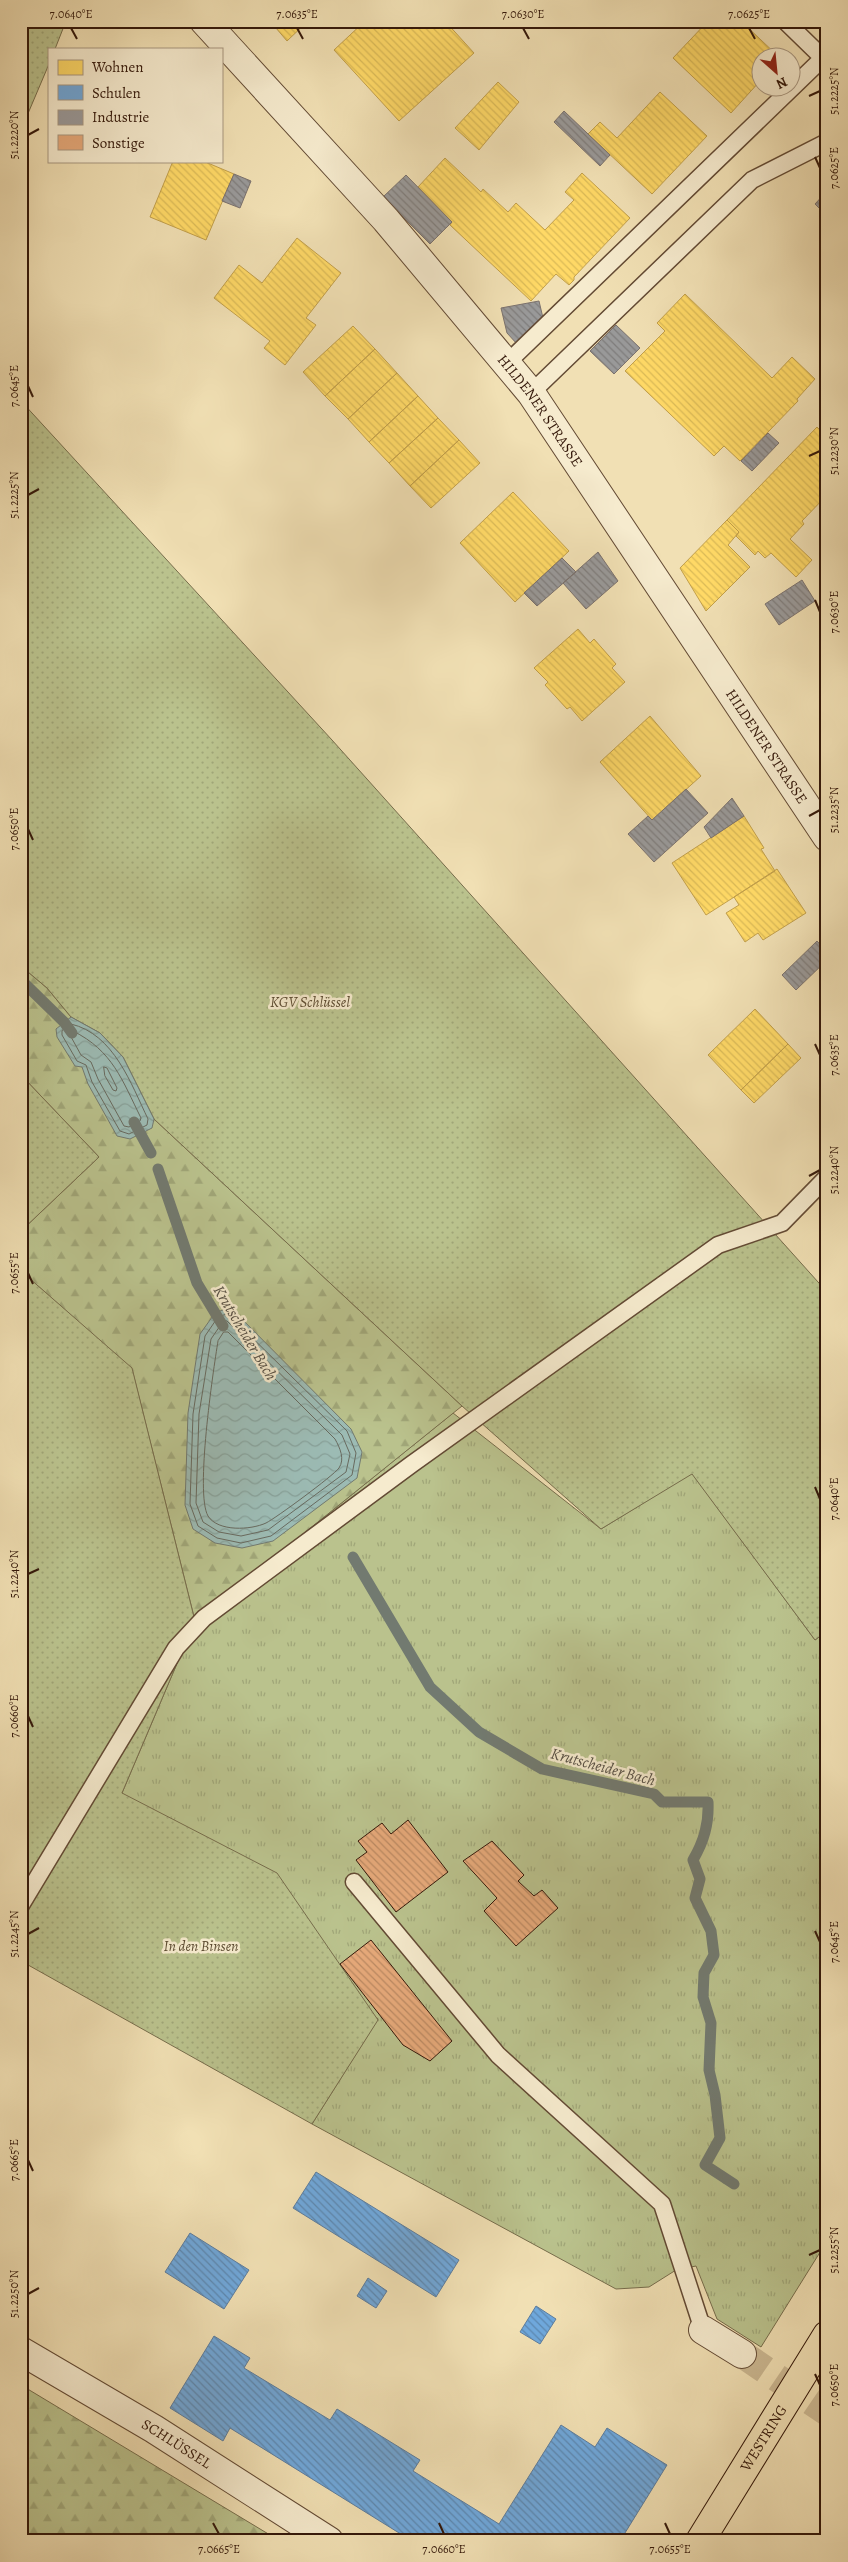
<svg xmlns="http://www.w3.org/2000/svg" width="848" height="2562" viewBox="0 0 848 2562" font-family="Alegreya,serif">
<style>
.grass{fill:url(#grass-tufts);stroke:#776d4c}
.forest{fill:url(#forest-firs);stroke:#776d4c}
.park{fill:url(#park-dots);stroke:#776d4c}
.water{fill:url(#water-waves);stroke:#727a70}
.homes{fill:url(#homes-back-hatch);stroke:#c29f4a}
.schools{fill:url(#schools-back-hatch);stroke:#5d7d9d}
.industry{fill:url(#industry-back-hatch);stroke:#7b726e}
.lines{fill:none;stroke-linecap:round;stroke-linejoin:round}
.shore{stroke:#686a5f;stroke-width:1}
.stream{stroke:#727a70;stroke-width:11}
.building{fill:url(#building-back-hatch);stroke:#34180a}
.street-tunnel{stroke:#cbb892;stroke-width:28;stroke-dasharray:28 14;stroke-linecap:butt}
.lane-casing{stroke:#634a34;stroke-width:19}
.street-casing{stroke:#634a34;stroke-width:30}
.primary-casing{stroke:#34180a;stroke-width:30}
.lane{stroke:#f6ebce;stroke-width:16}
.street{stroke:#f6ebce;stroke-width:28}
.primary{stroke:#f1e0b4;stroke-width:28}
.ticks{fill:none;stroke:#34180a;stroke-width:2}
.labels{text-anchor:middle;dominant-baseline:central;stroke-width:5;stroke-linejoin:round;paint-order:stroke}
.street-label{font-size:15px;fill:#34180a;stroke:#f6ebce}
.park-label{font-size:15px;font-style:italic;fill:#5c4b31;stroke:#f6ebce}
.water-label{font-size:16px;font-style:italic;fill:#585146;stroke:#f6ebce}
.neatline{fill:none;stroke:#34180a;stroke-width:2}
.ticks-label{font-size:12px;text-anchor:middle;fill:#34180a}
</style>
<defs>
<pattern id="grass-tufts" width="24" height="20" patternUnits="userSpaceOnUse" patternTransform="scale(1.25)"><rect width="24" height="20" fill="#bac28d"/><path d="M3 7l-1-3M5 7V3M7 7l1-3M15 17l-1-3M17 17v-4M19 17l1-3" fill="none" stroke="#a0a678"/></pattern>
<pattern id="forest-firs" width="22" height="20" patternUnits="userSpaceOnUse" patternTransform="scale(1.25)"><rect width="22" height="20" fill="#bac28d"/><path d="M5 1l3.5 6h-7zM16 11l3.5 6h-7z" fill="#a0a678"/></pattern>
<pattern id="park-dots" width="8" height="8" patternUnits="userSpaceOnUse" patternTransform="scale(1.25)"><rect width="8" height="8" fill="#bac28d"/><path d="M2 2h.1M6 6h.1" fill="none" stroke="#a0a678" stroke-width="1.8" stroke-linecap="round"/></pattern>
<pattern id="water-waves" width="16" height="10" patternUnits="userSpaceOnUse" patternTransform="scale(1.25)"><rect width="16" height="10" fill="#9cbbb4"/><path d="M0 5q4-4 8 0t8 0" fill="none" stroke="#87a099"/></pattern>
<pattern id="homes-back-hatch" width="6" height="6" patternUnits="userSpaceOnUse" patternTransform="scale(1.25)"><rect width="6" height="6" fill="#ffd966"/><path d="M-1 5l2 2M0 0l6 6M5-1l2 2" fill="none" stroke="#dbba57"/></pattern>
<pattern id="schools-back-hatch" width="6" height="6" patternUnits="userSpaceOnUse" patternTransform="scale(1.25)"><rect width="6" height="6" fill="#6fa8dc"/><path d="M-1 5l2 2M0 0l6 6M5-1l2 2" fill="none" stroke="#5c88b1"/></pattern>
<pattern id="industry-back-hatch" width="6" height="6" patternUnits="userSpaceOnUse" patternTransform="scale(1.25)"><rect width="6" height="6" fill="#999"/><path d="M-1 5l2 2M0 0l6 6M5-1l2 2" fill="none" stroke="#7e7c7b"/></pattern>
<pattern id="building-back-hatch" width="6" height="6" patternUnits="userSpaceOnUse" patternTransform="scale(1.25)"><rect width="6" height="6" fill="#e6a97a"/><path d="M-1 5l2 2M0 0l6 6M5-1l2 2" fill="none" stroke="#bb8962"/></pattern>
</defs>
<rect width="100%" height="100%" fill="#f1e0b4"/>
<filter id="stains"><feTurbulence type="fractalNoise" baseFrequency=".004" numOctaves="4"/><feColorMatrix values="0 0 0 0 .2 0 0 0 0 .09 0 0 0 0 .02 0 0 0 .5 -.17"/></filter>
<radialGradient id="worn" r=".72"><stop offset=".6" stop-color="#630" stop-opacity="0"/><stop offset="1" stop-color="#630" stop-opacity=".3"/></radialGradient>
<path class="grass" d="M453,1413l148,116 91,-56 123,167 12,-9v610l-66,106 -44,-28 -21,-53 -20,4 -27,17 -33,2 -304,-165 66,-105 -256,-226 73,-172z"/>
<path class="forest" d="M21,966l26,22 24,29 29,16 23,24 31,62 308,287 -267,215 -63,-252 -111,-98v-40l78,-74 -78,-82z
M21,2385l259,156h-259z"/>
<path class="park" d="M21,21h45l-11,28h-6v15l-28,66z
M21,401l311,339 495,552v339l-12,9 -123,-166 -91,55 -139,-123 -308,-287 -31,-62 -23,-24 -29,-16 -24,-29 -26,-22z
M21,1075l78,82 -78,74z
M21,1271l111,97 63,253 -73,172 155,80 101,147 -66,104 -291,-163z"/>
<path class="water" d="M71,1017l29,16 23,24 31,62 -2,9 -22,11 -13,-3 -29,-52 -6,-17 -7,-1 -18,-29 -1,-8z
M230,1307l121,122 11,23 -5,26 -84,63 -31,7 -27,-5 -22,-14 -8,-24 3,-92 12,-79 15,-21z"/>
<path class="homes" d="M270,21h38l-21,20z
M365,21h80l29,32 -75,68 -65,-71z
M708,21h33l39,37h-20v23l-29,32 -58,-55z
M498,82l21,20 -40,48 -24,-22z
M660,92l47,44 -55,58 -64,-60 12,-12 17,16z
M445,158l36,34 2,-3 25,23 8,-9 29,27 29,-30 -9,-8 17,-19 48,45 -56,59v3l-5,5 -13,-11 -25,27 -81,-76 2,-3 -34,-35z
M173,161h30l31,13 -28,66 -56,-23z
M297,238l44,35 -35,45 10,7 -31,40 -21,-17 6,-7 -56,-43 25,-33 23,18z
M685,294l87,84 20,-21 23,22 -18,20 1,2 -58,60 -16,-15 -10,10 -89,-85 40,-40 -8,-8z
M353,326l22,23 -50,47 -22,-24z
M375,349l22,24 -49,46 -23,-23z
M397,373l21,23 -49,46 -21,-23z
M418,396l20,22 -49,45 -20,-21z
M438,418l21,22 -49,46 -21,-23z
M817,427l10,10v58l-25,26 2,3 -14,15 22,21 -16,17 -25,-24 -6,5 -7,-7 -3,4 -19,-19 3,-4 -12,-12z
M459,440l21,23 -49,45 -21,-22z
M513,492l56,59 -54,51 -55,-59z
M727,520l12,12 -11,13 22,22 -44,44 -26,-43z
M578,629l12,14 4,-4 22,25 -4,4 13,14 -43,39 -12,-14 -3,2 -22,-24 3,-3 -14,-14z
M650,716l51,60 -49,44 -52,-58z
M744,816l20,32 -3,1 14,22 -69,44 -34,-52z
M777,869l29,44 -43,27 -5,-7 -13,9 -19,-29 13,-8 -5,-8z
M755,1009l33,35 -47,46 -33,-35z
M788,1044l13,14 -47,45 -13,-13z"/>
<path class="schools" d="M316,2172l143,88 -23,37 -143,-89z
M190,2233l59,37 -25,39 -59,-37z
M368,2278l19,13 -11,17 -19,-12z
M536,2306l20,13 -16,25 -20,-12z
M214,2336l36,22 -6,10 86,52 7,-11 83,51 -7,11 86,53 62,-99 34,22 12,-19 60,37 -47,76h-208l-182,-113 -7,13 -53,-33z"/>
<path class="industry" d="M564,111l46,44 -10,11 -46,-44z
M234,174l17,7 -11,27 -18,-7z
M406,175l46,47 -22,22 -47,-47z
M827,191v25l-12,-12z
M539,301l4,17 -26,26 -10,-11 -6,-25z
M616,325l24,23 -26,26 -24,-23z
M768,433l11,10 -27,28 -11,-10z
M598,552l20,29 -32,28 -23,-26z
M562,558l14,14 -39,34 -13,-13z
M802,580l13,21 -36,24 -14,-21z
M686,789l22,24 -54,49 -26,-28 20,-18 4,4z
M732,798l12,18 -33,22 -7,-11z
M817,941l10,11v8l-31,30 -14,-15z"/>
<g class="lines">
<path class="shore" d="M71,1024c43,10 60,60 77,95l-1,6 -18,9 -9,-3 -28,-49 -6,-17 -9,-4 -15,-26v-4z
M73,1031c40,20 49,49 68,87l-1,3 -11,6 -5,-1 -26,-47 -7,-17 -10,-7 -11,-20z
M104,1067l3,1 10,20 -1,3 -3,-1 -8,-14z
M228,1314l119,117 9,22 -4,22 -81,61 -30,7 -24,-5 -19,-12 -8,-22 3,-90 12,-78 13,-19z
M227,1321l115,114 8,19 -4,18 -78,58 -27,6 -22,-4 -16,-10 -7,-19 3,-89 12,-75 11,-16z
M224,1332h4l107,107c5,9 10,20 4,29 -6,8 -63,50 -73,55 -15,7 -48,9 -58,-7 -13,-23 5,-144 10,-175z"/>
<path class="stream" d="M21,980l43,42 8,11
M134,1122l17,31
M158,1169l39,114 26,43
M353,1557l77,130 49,45 63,37 112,25 8,8h46c1,22 -4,39 -15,58l7,19 -5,19 16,33 3,24 -10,18 -1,24 8,26 -2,47 6,25 5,43 -15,27 29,19"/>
</g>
<path class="building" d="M408,1820l40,52 -52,40 -40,-52 11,-8 -9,-11 24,-18 9,11z
M492,1841l32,34 -6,6 16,15 8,-6 16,18 -42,38 -32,-35 13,-13 -34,-37z
M371,1940l81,101 -22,20 -27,-16 -63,-81z"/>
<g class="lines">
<path class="street-tunnel" d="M742,2354l85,58"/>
<defs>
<path id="lane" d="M507,363l316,-305 -38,-37
M531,393l221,-213 75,-38
M354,1882l144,173 164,149 41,126
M21,1905l155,-257 28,-30 208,-154 306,-219 64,-22 45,-46"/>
<g id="street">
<path id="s1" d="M204,21l182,199 145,173 296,444"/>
<path d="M703,2330l39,24"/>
<path id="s2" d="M21,2351l133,78 175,112"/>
</g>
<g id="primary">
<path id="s3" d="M700,2541l127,-206"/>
</g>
</defs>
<use href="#lane" class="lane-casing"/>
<use href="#street" class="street-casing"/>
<use href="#primary" class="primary-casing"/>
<use href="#lane" class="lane"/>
<use href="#street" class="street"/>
<use href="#primary" class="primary"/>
</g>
<path class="ticks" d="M71,28l6,11M297,28l6,11M523,28l6,11M749,28l6,11M809,96l11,-5M28,135l11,-6M815,157l5,11M28,386l5,11M809,456l11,-5M28,495l11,-6M815,600l5,12M809,816l11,-6M28,829l5,11M815,1044l5,11M809,1176l11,-6M28,1273l5,11M815,1487l5,12M28,1574l11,-5M28,1716l5,11M815,1931l5,11M28,1934l11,-6M28,2160l5,11M809,2255l11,-5M28,2294l11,-6M815,2374l5,11M213,2523l6,11M439,2523l5,11M665,2523l5,11"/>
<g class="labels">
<g class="street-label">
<text stroke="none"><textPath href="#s1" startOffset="515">HILDENER STRASSE</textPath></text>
<text stroke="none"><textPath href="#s1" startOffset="920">HILDENER STRASSE</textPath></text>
<text stroke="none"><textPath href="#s3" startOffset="121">WESTRING</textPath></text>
<text stroke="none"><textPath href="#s2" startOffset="181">SCHLÜSSEL</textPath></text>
</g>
<g class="park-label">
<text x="310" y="1002">KGV Schlüssel</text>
<text x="201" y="1946">In den Binsen</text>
</g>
<g class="water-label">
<text transform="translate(245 1333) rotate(59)">Krutscheider Bach</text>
<text transform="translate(603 1767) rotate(15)">Krutscheider Bach</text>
</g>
</g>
<rect width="848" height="2562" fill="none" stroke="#f1e0b4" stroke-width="55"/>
<rect x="48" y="48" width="175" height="115" fill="#f6ebce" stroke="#a89780"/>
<rect x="58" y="60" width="25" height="15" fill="#ffd966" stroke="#a89780"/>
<text x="92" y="72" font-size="15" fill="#34180a">Wohnen</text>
<rect x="58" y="85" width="25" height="15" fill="#6fa8dc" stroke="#a89780"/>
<text x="92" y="98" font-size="15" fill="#34180a">Schulen</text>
<rect x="58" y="110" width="25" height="15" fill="#999999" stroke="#a89780"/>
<text x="92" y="122" font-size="15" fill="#34180a">Industrie</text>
<rect x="58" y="135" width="25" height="15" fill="#e6a97a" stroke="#a89780"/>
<text x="92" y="148" font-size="15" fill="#34180a">Sonstige</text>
<g transform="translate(776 72) rotate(153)"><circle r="24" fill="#f6ebce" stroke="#a89780"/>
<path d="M0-4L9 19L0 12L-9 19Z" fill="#8f2418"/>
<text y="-8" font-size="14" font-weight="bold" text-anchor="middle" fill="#34180a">N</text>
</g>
<rect x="28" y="28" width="792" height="2506" class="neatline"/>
<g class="ticks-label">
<text x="71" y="18">7.0640°E</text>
<text x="297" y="18">7.0635°E</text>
<text x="523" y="18">7.0630°E</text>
<text x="749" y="18">7.0625°E</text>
<text transform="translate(834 91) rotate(-90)" y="4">51.2225°N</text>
<text transform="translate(14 135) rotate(-90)" y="4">51.2220°N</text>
<text transform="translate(834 168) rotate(-90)" y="4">7.0625°E</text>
<text transform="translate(14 386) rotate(-90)" y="4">7.0645°E</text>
<text transform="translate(834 451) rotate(-90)" y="4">51.2230°N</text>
<text transform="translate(14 495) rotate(-90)" y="4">51.2225°N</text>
<text transform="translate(834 612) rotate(-90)" y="4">7.0630°E</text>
<text transform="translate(834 810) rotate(-90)" y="4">51.2235°N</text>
<text transform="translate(14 829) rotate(-90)" y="4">7.0650°E</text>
<text transform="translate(834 1055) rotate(-90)" y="4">7.0635°E</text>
<text transform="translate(834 1170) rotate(-90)" y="4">51.2240°N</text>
<text transform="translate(14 1273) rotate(-90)" y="4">7.0655°E</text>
<text transform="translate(834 1499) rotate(-90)" y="4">7.0640°E</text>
<text transform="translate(14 1574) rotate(-90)" y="4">51.2240°N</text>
<text transform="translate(14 1716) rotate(-90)" y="4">7.0660°E</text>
<text transform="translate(14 1934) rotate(-90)" y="4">51.2245°N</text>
<text transform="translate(834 1942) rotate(-90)" y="4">7.0645°E</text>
<text transform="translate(14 2160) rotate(-90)" y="4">7.0665°E</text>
<text transform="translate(834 2250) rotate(-90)" y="4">51.2255°N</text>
<text transform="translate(14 2294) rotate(-90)" y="4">51.2250°N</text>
<text transform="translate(834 2385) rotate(-90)" y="4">7.0650°E</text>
<text x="219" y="2553">7.0665°E</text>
<text x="444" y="2553">7.0660°E</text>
<text x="670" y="2553">7.0655°E</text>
</g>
<rect width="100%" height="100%" filter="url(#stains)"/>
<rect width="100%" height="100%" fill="url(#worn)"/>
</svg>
